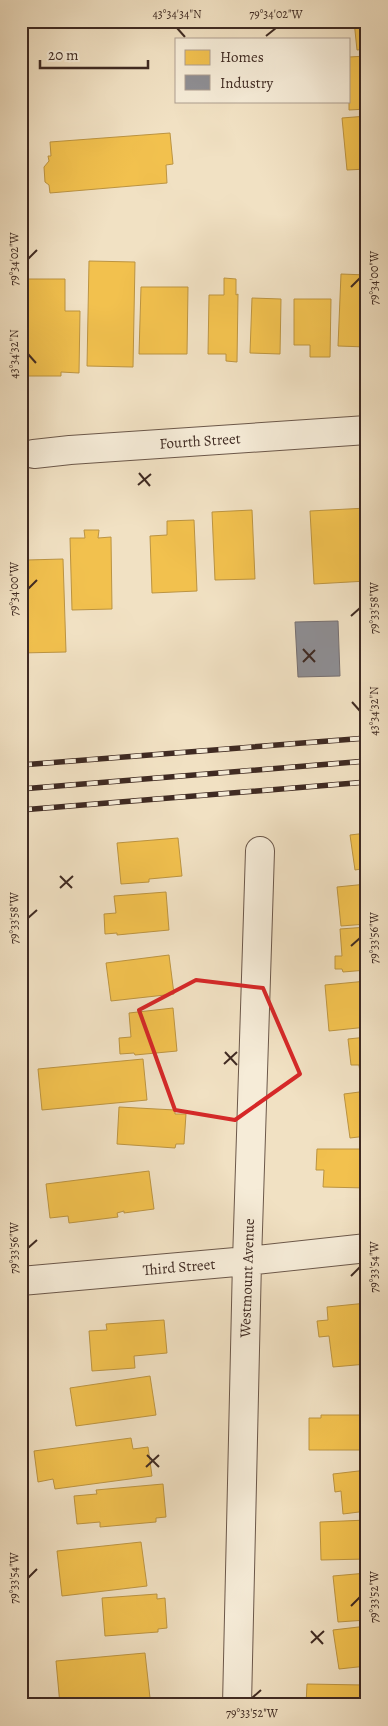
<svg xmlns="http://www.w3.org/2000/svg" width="388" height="1726" viewBox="0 0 388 1726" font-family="Alegreya,serif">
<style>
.homes{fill:#f2c14e;stroke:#bc9441}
.industry{fill:#8d8d92;stroke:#766f70}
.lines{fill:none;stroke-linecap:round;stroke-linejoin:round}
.minor-casing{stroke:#6c584a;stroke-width:30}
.minor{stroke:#f6ecd8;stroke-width:28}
.rail-casing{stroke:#3f2a22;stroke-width:5.5}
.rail{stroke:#f6ecd8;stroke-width:4;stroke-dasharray:11;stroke-linecap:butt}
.marked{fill:none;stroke:#d62828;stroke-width:4;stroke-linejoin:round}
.ticks{fill:none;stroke:#3f2a22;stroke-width:2}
.labels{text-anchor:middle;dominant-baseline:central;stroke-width:5;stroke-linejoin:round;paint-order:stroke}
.street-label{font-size:15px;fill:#3f2a22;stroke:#f6ecd8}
.neatline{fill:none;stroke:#3f2a22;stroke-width:2}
.ticks-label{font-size:12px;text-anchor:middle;fill:#3f2a22}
</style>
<rect width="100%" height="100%" fill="#f1e1c3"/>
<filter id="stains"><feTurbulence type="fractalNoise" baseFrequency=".004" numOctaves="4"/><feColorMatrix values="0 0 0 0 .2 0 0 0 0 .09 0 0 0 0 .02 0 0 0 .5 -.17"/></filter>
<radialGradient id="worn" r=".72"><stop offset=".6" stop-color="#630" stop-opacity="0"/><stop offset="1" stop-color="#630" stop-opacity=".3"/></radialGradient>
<path class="homes" d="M354,21h13v28l-10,1z
M367,56v53l-18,1v-53z
M367,116v53l-20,1 -5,-52z
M170,133l3,31 -7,1 1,18 -117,10 -1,-8 -4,-3 -1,-15 5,-6 -1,-5h3l-1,-14z
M89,261l46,1 -2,105 -46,-1z
M341,274l26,1v72l-29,-1z
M224,278l12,1v16l2,-1 -1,68 -11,-1v-7h-18l1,-59h15z
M21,279h44v32h15l-1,62 -18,-1v4h-40z
M141,287h47l-1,67h-48z
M252,298l29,1 -1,55 -30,-1z
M294,299h37l-1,58h-20v-12h-16z
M367,508v73l-53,3 -4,-73z
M252,510l3,69 -40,1 -3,-68z
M194,520l3,71 -45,2 -2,-57 17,-1v-14z
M84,530h15l-1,8 13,-1 1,72 -40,1 -2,-72h15z
M63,559l3,93 -45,1v-45l7,-1 -1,-47z
M367,833v35l-12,2 -5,-35z
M178,838l4,38 -33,3v3l-28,2 -4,-41z
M367,884v40l-26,2 -4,-39z
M166,892l3,38 -52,5v-2l-12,1 -1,-20 12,-1 -2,-17z
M367,927v43l-24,2 -1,-3h-7v-13h7l-2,-27z
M169,955l5,39 -63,7 -5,-38z
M367,981v46l-38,4 -4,-46z
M173,1008l4,43 -42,4 -1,-2 -14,1 -1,-16 12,-1 -2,-24z
M367,1037v42l-6,1 -2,-15h-8l-3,-26z
M143,1059l4,41 -105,10 -4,-41z
M367,1091v45l-17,2 -6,-44z
M119,1107l56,3v4h11l-2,30h-8l-1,4 -58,-4z
M317,1149h50v39l-44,-1 1,-17h-8z
M149,1171l5,38 -30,4v-2l-7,2 1,4 -49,6 -1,-7 -18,2 -4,-34z
M367,1303v61l-34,3 -4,-31 -10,1 -2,-16 11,-1 -1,-13z
M164,1320l3,33 -33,3 1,12 -43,3 -3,-40 18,-1 -1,-6z
M150,1376l6,39 -80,11 -6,-38z
M321,1415h46v35h-58v-32h12z
M131,1438l2,11 15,-2 4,29 -97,13 -2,-10 -15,3 -4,-31z
M367,1470v41l-24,3 -2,-23 -6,1 -2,-18z
M163,1484l3,33 -10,1v4l-56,5v-5l-23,2 -3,-28 23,-2 -1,-4z
M367,1520v39l-46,1 -1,-38z
M141,1542l6,44 -85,10 -5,-45z
M367,1573v47l-29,2 -5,-46z
M157,1594v5l8,-1 2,30 -9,1v3l-53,4 -3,-38z
M367,1626v40l-28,3 -6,-39z
M145,1653l5,45 -90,7 -4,-44z
M307,1684l56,1v20h-57z"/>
<path class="industry" d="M338,621l2,55 -42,1 -3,-55z"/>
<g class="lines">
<defs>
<path id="minor" d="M34,454l36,-4 297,-20
M21,1281l226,-20 120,-13
M237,1705l10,-444 13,-410"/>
</defs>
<use href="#minor" class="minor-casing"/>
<use href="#minor" class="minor"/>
<defs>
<path id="rail" d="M21,765l346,-27
M21,789l346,-28
M21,810l346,-28"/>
</defs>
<use href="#rail" class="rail-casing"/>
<use href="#rail" class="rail"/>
</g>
<path class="marked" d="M196,980l67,8 37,86 -65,46 -60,-10 -36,-100z"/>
<path class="ticks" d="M177,28l8,9M266,36l10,-8M28,259l9,-9M351,287l9,-9M28,354l8,9M139,473l11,13M138,485l13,-11M28,589l9,-9M351,616l9,-8M303,649l12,13M303,662l12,-12M352,702l8,9M60,876l12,12M60,888l13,-12M28,918l9,-8M351,946l9,-8M225,1052l12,13M224,1064l13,-12M28,1248l9,-8M351,1276l9,-9M147,1455l12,12M146,1467l13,-12M28,1578l9,-9M351,1606l9,-9M311,1631l12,13M311,1643l13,-12M252,1698l9,-8"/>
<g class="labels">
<g class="street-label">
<text transform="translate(200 441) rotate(-4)">Fourth Street</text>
<text transform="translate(179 1267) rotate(-5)">Third Street</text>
<text transform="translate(247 1278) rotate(-88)">Westmount Avenue</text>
</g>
</g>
<rect width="388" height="1726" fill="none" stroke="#f1e1c3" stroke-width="55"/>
<rect x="175" y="38" width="175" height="65" fill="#f6ecd8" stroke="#ad9e8f"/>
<rect x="185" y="50" width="25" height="15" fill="#f2c14e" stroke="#ad9e8f"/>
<text x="220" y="62" font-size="15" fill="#3f2a22">Homes</text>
<rect x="185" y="75" width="25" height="15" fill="#8d8d92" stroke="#ad9e8f"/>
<text x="220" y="88" font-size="15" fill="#3f2a22">Industry</text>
<path d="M40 60v8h108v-8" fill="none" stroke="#3f2a22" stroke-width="2.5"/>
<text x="48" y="60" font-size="15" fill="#3f2a22" stroke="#f6ecd8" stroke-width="4" paint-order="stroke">20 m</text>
<rect x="28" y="28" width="332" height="1670" class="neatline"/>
<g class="ticks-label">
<text x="177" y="18">43°34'34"N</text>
<text x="276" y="18">79°34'02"W</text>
<text transform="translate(14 259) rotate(-90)" y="4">79°34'02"W</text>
<text transform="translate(374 278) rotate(-90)" y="4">79°34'00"W</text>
<text transform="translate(14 354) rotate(-90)" y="4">43°34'32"N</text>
<text transform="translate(14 589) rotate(-90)" y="4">79°34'00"W</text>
<text transform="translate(374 608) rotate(-90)" y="4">79°33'58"W</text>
<text transform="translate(374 711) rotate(-90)" y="4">43°34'32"N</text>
<text transform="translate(14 918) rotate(-90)" y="4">79°33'58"W</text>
<text transform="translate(374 938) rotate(-90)" y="4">79°33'56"W</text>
<text transform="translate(14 1248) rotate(-90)" y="4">79°33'56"W</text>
<text transform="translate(374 1267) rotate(-90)" y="4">79°33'54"W</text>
<text transform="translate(14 1578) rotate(-90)" y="4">79°33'54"W</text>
<text transform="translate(374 1597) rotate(-90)" y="4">79°33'52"W</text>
<text x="252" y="1717">79°33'52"W</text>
</g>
<rect width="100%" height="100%" filter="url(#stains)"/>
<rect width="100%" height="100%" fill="url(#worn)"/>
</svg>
